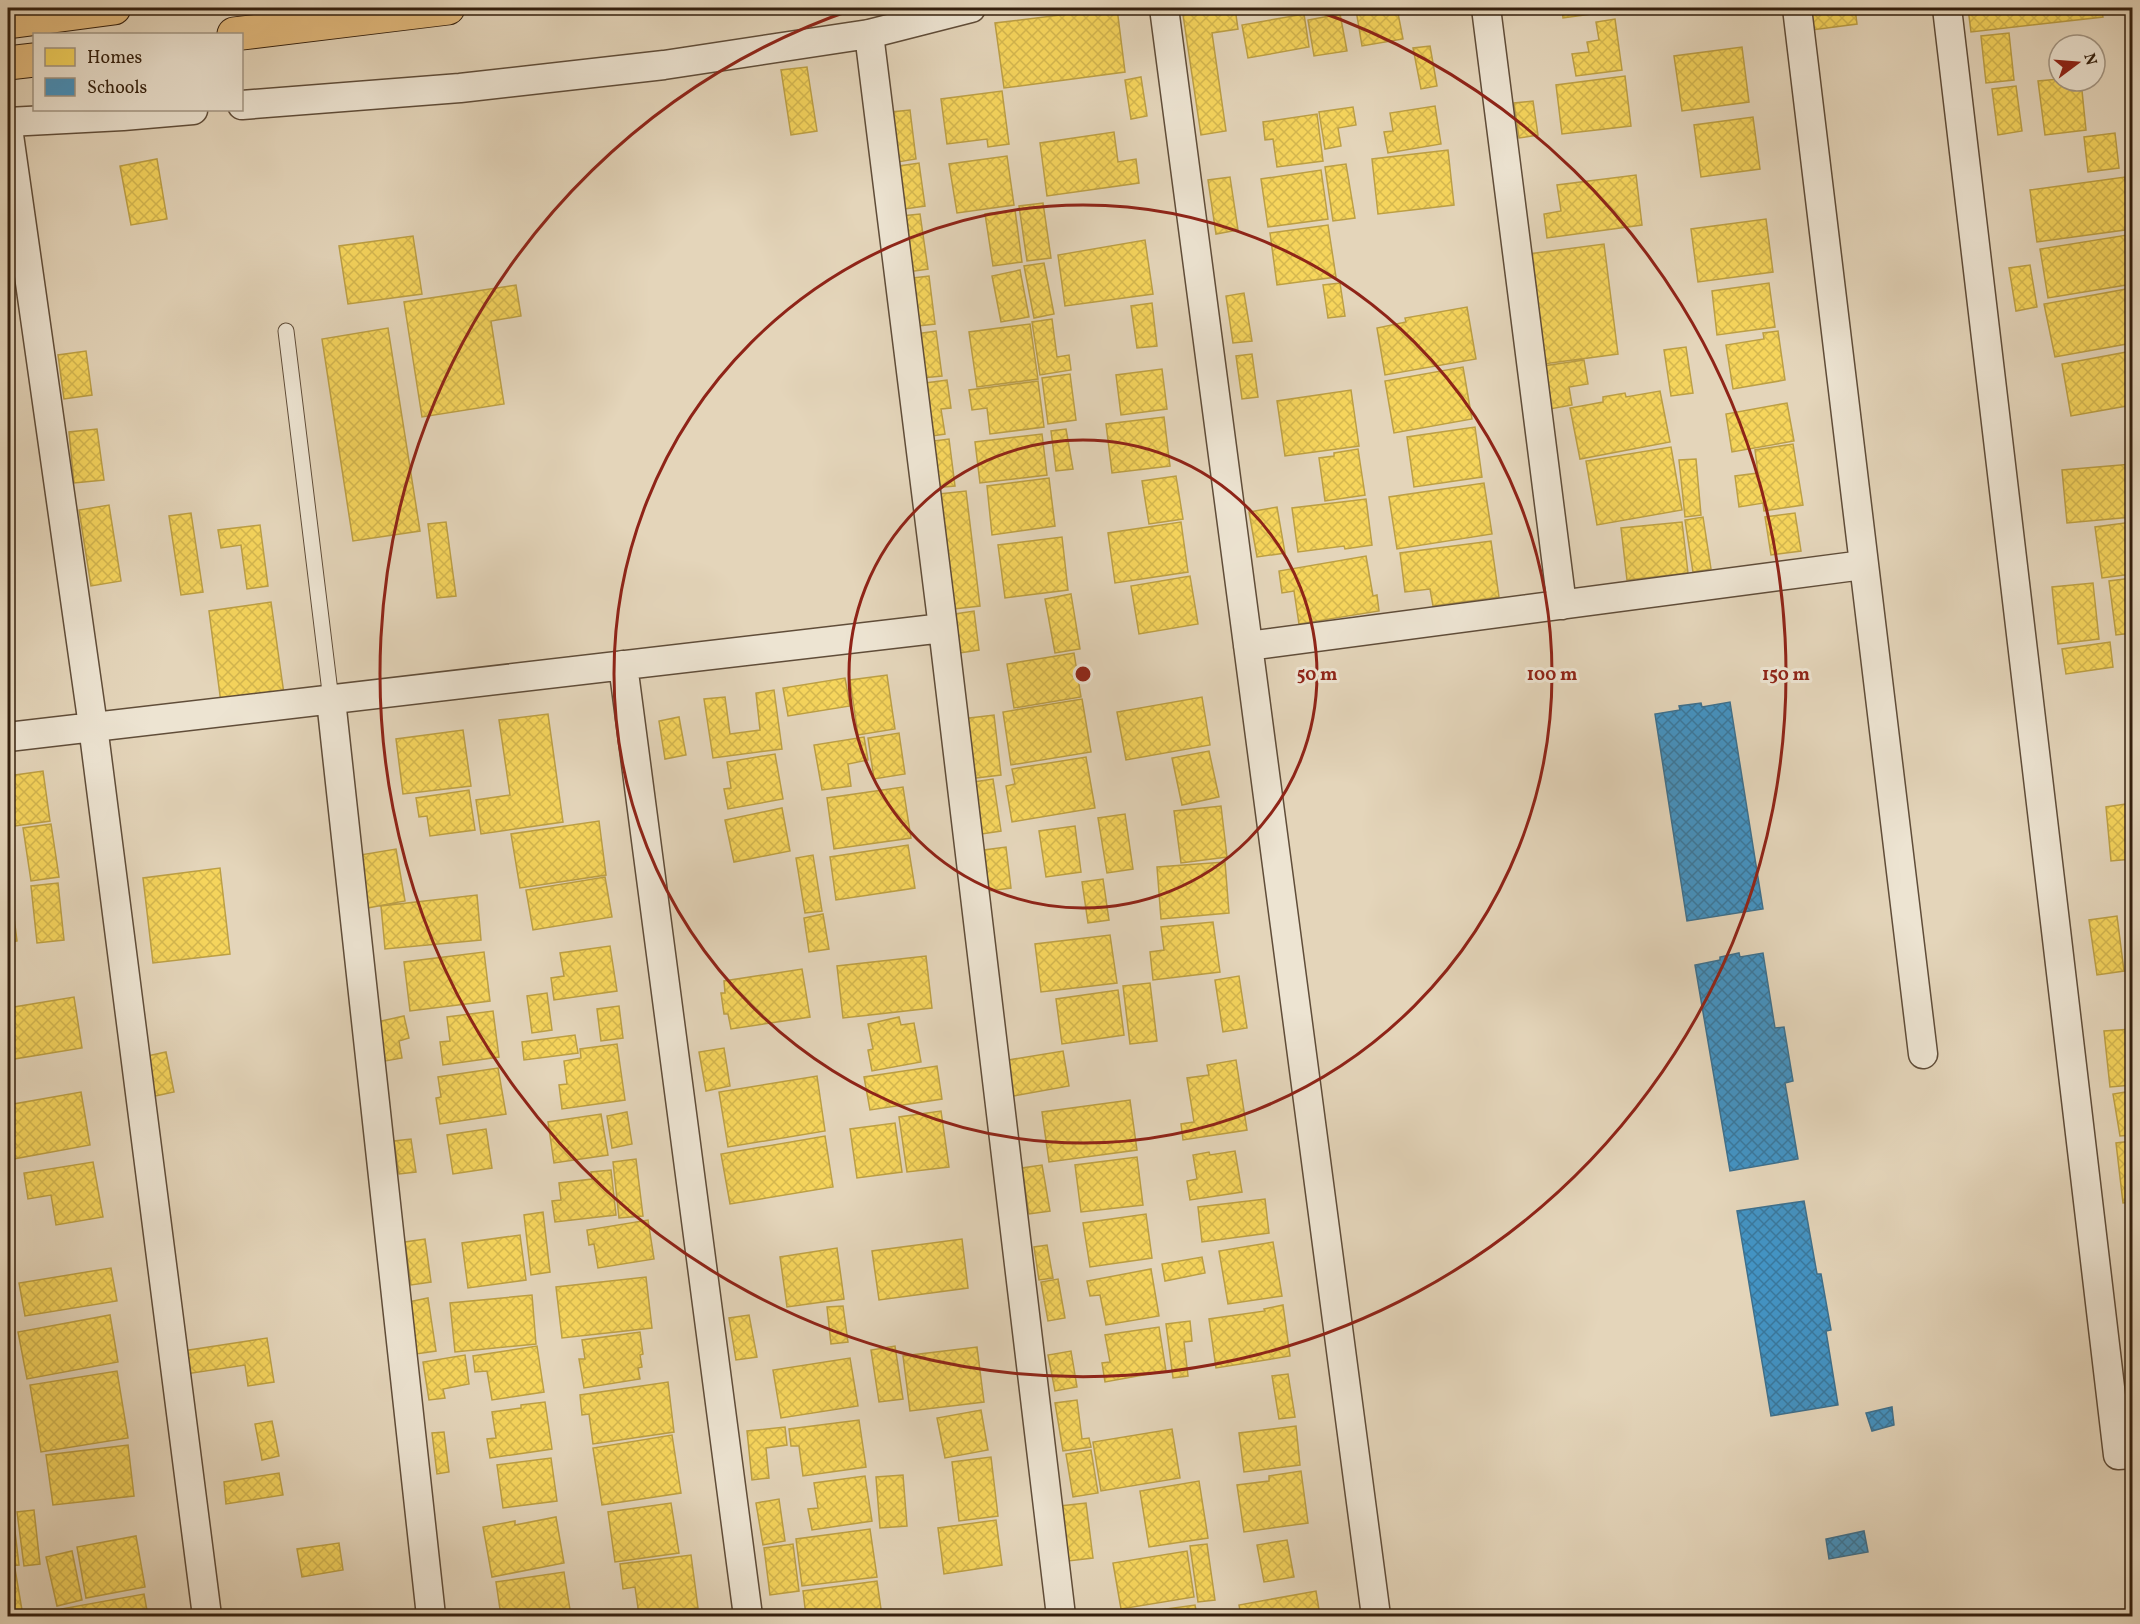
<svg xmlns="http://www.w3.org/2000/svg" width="2140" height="1624" viewBox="0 0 2140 1624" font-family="Vollkorn,serif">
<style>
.homes{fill:url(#homes-cross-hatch);stroke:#bc9f45;stroke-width:1.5}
.schools{fill:url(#schools-cross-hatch);stroke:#3e708d;stroke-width:1.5}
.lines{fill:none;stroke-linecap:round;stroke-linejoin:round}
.lane-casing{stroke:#604d39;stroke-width:17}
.street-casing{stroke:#604d39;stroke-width:31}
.highway-casing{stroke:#34200e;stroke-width:35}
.lane{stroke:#ede4d2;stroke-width:15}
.street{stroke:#ede4d2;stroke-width:28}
.highway{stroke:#e2ba7d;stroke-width:33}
.ring{fill:none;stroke:#8f2418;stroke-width:3}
.centre{fill:#8f2418;stroke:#ede4d2;stroke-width:3}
.ring-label{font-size:18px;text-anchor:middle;font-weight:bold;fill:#8f2418;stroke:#ede4d2;stroke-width:6;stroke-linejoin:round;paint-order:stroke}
</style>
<defs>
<pattern id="homes-cross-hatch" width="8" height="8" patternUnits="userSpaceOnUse" patternTransform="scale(1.5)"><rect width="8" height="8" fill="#f6d55c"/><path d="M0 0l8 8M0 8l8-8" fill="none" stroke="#d4b74f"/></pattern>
<pattern id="schools-cross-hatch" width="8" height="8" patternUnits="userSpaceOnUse" patternTransform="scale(1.5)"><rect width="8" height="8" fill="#4393c3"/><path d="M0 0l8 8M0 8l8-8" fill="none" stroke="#39789d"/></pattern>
</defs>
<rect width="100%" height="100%" fill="#e4d5ba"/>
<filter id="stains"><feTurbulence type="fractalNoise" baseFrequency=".00333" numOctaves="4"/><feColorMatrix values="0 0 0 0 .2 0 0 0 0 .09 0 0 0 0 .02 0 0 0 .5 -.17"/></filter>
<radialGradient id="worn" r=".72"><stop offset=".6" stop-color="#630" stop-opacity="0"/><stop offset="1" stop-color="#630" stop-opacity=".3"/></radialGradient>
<path class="homes" d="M1117,8l8,64 -121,16 -9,-65z
M1182,8h53l3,21 -26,4 14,98 -25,4z
M1371,8h26l6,31 -41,7 -6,-36z
M1562,8h28l1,6 -28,4z
M1809,8h46l2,16 -45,6z
M1968,8h133l2,9 -132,15z
M1304,14l5,33 -61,11 -6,-33z
M1340,14l7,37 -33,5 -6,-36z
M1615,19l7,51 -46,6 -4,-22 17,-2 -2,-10 12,-2 -3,-18z
M2009,33l5,47 -28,3 -5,-47z
M1430,46l7,40 -16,3 -8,-41z
M1742,47l7,55 -67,9 -8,-55z
M807,67l10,64 -26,4 -10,-65z
M1625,76l6,50 -69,8 -6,-49z
M1141,77l6,39 -16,3 -6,-39z
M2059,79v2h22l5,49 -41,5 -7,-54z
M2016,86l6,45 -24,4 -6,-46z
M1002,91l7,53 -21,3 -1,-8 -40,5 -6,-45z
M1533,101l5,34 -19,3 -5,-35z
M1435,106l6,38 -53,9 -4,-21 9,-1 -3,-18z
M1353,107l3,18 -18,3 3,18 -16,3 -6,-37z
M910,110l6,49 -18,3 -7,-50z
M1317,114l6,47 -46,6 -4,-28 -8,1 -2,-18z
M1753,117l7,52 -59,8 -7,-52z
M1114,132l4,30 18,-3 3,24 -92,13 -7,-53z
M2115,133l4,35 -31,4 -4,-35z
M1448,150l6,55 -76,9 -6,-55z
M1007,156l7,49 -57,8 -8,-49z
M157,159l10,60 -36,6 -11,-59z
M919,163l6,43 -20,3 -6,-43z
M1346,164l9,54 -22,3 -8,-54z
M1321,170l7,49 -60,8 -7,-48z
M1636,175l6,50 -95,13 -3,-24 17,-3 -4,-26z
M1230,177l8,53 -22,4 -8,-54z
M2125,177l7,52 -95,13 -7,-52z
M1043,203l8,55 -24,3 -8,-55z
M1015,210l7,52 -29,4 -8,-52z
M920,214l8,55 -20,3 -7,-56z
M1766,219l7,53 -75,10 -7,-53z
M1328,225l8,52 -59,8 -7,-52z
M2127,235l5,35v14l-84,14 -8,-49z
M413,236l9,58 -74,10 -9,-58z
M1145,240l8,54 -88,12 -7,-51z
M1604,244l14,110 -82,11 -15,-110z
M1044,263l10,51 -20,4 -10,-52z
M2030,265l7,42 -21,4 -7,-43z
M1020,270l9,47 -28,5 -9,-46z
M929,276l6,48 -25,3 -6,-48z
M1340,283l5,33 -17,2 -5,-33z
M1769,283l6,44 -58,8 -5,-44z
M516,285l5,31 -30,5 13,83 -82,13 -18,-115z
M2132,288v55l-77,14 -11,-53z
M1244,293l8,48 -19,2 -7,-47z
M1152,303l5,43 -20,2 -6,-42z
M1467,307l9,52 -91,16 -8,-47 29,-6 -1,-4z
M1052,319l5,38 12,-2 2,15 -31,5 -8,-53z
M1030,324l8,55 -61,8 -8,-55z
M388,328l32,203 -67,10 -31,-202z
M936,331l6,45 -20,2 -6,-44z
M1778,331l7,49 -52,9 -7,-44 38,-6 -1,-6z
M1686,347l7,46 -22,3 -7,-46z
M86,351l6,44 -28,4 -6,-44z
M2132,351v54l-61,11 -9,-52z
M1252,354l6,43 -16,2 -6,-43z
M1584,360l4,24 -19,3 3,18 -22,4 -7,-43z
M1463,367l9,52 -78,14 -9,-52z
M1162,369l5,40 -46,6 -5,-40z
M1070,374l6,46 -28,4 -6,-46z
M947,380l4,28 -10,1 4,25 -20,3 -7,-53z
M1038,381l6,46 -54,7 -3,-26 -15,2 -3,-20z
M1351,390l8,56 -74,10 -8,-55z
M1660,391l10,51 -90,17 -10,-51 33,-6v-5l22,-4 1,4z
M1787,403l7,38 -62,11 -6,-38z
M1164,417l6,49 -58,7 -6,-49z
M1475,427l7,50 -68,10 -7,-50z
M97,429l7,51 -30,3 -5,-51z
M1066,429l7,40 -17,2 -5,-40z
M1042,434l5,41 -67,8 -5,-41z
M949,439l6,47 -23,2 -6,-46z
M1793,444l10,61 -39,6 -1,-8 -24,4 -4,-31 23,-3 -3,-23z
M1671,447l11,63 -85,15 -11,-64z
M1358,449l7,46 -40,6 -6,-43 15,-2v-3z
M1696,459l5,56 -16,2 -6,-57z
M2132,464v53l-65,6 -5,-53z
M1176,476l7,43 -34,5 -7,-43z
M1049,478l6,48 -63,9 -5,-49z
M1484,483l8,51 -95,15 -8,-52z
M966,491l14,115 -35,4 -15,-115z
M1366,499l6,46 -27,4 -1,-3 -46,6 -6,-44z
M109,505l12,76 -30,5 -12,-76z
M1277,507l8,46 -28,4 -8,-45z
M191,513l12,79 -22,3 -12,-79z
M1795,513l6,38 -30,4 -6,-38z
M1703,517l8,52 -18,3 -8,-52z
M446,522l10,74 -19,2 -9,-74z
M1181,522l7,50 -73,11 -7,-50z
M1682,522l6,51 -61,7 -6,-52z
M2132,522v52l-30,4 -7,-51z
M260,525l8,61 -21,3 -6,-44 -20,3 -3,-18z
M1062,537l6,53 -63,8 -7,-53z
M1491,541l8,56 -66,9 -3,-17 -25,3 -5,-39z
M1366,556l7,40 4,-1 2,16 -80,13 -5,-33 -12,2 -3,-22z
M1190,576l8,48 -59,10 -8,-48z
M2132,578v55l-16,2 -7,-54z
M2093,583l6,56 -41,5 -6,-57z
M1071,594l9,55 -25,4 -10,-54z
M271,602l13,92 -63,9 -12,-92z
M974,611l5,39 -19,3 -5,-39z
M2127,639h5v37z
M2110,642l3,25 -47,7 -4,-25z
M1074,653l7,44 -67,11 -7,-44z
M887,675l8,54 -37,6 -8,-55z
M845,678l5,28 -62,10 -5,-28z
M774,690l8,59 -69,9 -9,-59 21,-2 5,37 30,-4 -4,-37z
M1202,697l8,48 -84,15 -9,-48z
M1082,699l9,53 -80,13 -8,-53z
M548,714l15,108 -82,12 -5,-34 34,-5 -11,-75z
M994,715l7,60 -33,4 -7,-60z
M679,717l7,38 -21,4 -6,-38z
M463,730l8,56 -68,8 -7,-55z
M899,733l6,41 -31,5 -6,-41z
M864,737l4,23 -20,4 3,22 -29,4 -8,-45z
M1209,751l10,46 -37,8 -10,-47z
M775,754l8,45 -55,10 -4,-20 7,-1 -4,-26z
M1086,757l9,51 -83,14 -6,-36 9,-2 -3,-15z
M43,771l7,50 -42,6v-51z
M993,779l8,52 -26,4 -8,-52z
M903,787l8,51 -77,11 -7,-51z
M469,790l6,40 -45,6 -3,-20 -8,1 -3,-19z
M2132,803v56l-21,2 -5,-54z
M1221,806l6,51 -46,6 -7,-52z
M782,808l8,43 -56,11 -9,-42z
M1125,814l8,55 -26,4 -9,-55z
M599,821l7,54 -86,13 -9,-54z
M51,824l8,53 -28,4 -8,-53z
M1075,826l6,46 -35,5 -7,-46z
M908,845l7,43 -79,12 -6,-43z
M1006,847l5,41 -22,3 -5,-41z
M396,849l9,52 -43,8 -8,-53z
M813,855l9,56 -17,2 -9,-55z
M1225,862l4,51 -68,6 -4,-52z
M220,868l10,86 -77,9 -10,-85z
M605,877l7,40 -79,13 -7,-40z
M1103,879l6,41 -21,3 -6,-41z
M58,883l6,57 -27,3 -6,-57z
M8,894h3l6,47 -9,2z
M477,895l4,45 -96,9 -4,-43z
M823,914l6,35 -20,3 -5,-34z
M2117,916l7,55 -27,4 -8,-55z
M1213,922l7,50 -67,8 -3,-28 14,-2 -3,-23z
M1110,935l7,48 -76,9 -6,-48z
M610,946l7,45 -63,9 -3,-22 13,-2 -4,-23z
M484,952l6,49 -80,10 -6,-49z
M926,956l6,52 -89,10 -6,-52z
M802,969l8,48 -79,12 -3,-15h-4l-3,-21h4l-1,-12z
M1239,976l8,52 -24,4 -8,-52z
M1150,983l7,58 -27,3 -7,-58z
M1118,990l6,45 -62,9 -6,-45z
M547,993l5,37 -20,3 -5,-37z
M74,997l8,51 -74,12v-52z
M619,1006l4,32 -22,3 -4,-32z
M493,1011l6,46 -56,8 -3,-23 10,-1 -3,-24z
M404,1016l5,22 -10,3 3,17 -22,4 -8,-39z
M899,1017l2,8 13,-2 7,39 -49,9 -4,-21 5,-1 -5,-25z
M2132,1029v56l-22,2 -6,-56z
M575,1035l3,18 -54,7 -2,-18z
M617,1044l8,56 -63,9 -3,-24 8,-1 -3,-23 17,-3 -1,-9z
M724,1048l6,38 -24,5 -7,-39z
M1063,1051l6,35 -61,11 -6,-36z
M166,1052l8,40 -19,4 -8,-40z
M1236,1060l11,70 -64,10 -2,-16 13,-2 -7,-44 22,-3 -2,-10z
M937,1066l5,33 -72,11 -6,-33z
M498,1068l8,46 -66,10 -4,-26 5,-1 -3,-20z
M817,1076l8,55 -97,16 -9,-55z
M2132,1091v44l-12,1 -7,-42z
M81,1092l9,53 -82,15v-55z
M1130,1100l7,50 -88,12 -7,-50z
M941,1111l8,56 -42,5 -8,-55z
M627,1112l5,32 -20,4 -5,-32z
M601,1114l7,41 -54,8 -6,-41z
M895,1123l7,49 -45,6 -7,-49z
M486,1129l6,39 -39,6 -6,-39z
M825,1136l8,51 -103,17 -9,-50z
M411,1139l5,33 -17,2 -5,-33z
M2132,1141v61l-9,1 -7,-60z
M1235,1151l7,41 -52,8 -3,-19 10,-2 -4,-24 16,-3 1,3z
M1137,1157l6,48 -62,7 -6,-47z
M636,1159l7,57 -24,2 -6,-56z
M93,1162l10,55 -47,8 -5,-30 -23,4 -4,-26z
M1042,1165l8,46 -21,3 -7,-46z
M611,1170l5,45 -61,7 -3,-21 9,-1 -2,-17 33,-4 -1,-7z
M1265,1199l4,34 -67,9 -4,-35z
M543,1212l7,60 -19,3 -7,-60z
M1146,1214l6,44 -62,9 -7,-44z
M648,1220l6,39 -56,9 -4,-24 -5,1 -2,-15z
M520,1235l6,45 -58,8 -6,-45z
M425,1239l6,43 -20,3 -6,-43z
M962,1239l6,49 -89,12 -7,-49z
M1273,1242l9,54 -54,8 -9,-53z
M1047,1245l6,33 -14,2 -5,-33z
M837,1248l7,51 -57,8 -7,-50z
M1202,1257l3,16 -40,8 -3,-17z
M111,1268l6,33 -92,15 -6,-33z
M1151,1269l8,47 -53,9 -6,-30 -10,1 -3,-15z
M646,1277l6,51 -90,10 -6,-51z
M1058,1279l7,39 -17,3 -7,-39z
M532,1295l4,49 -81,8 -5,-49z
M428,1298l8,53 -20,3 -8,-52z
M1283,1305l7,51 -74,12 -7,-49 56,-8 -1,-2z
M843,1306l5,36 -17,2 -4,-37z
M110,1315l8,47 -91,17 -9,-47z
M749,1315l8,42 -21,3 -7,-42z
M1190,1321l2,20 -8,1 4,34 -15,2 -7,-54z
M1159,1327l7,44 -61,11 -3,-19 8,-1 -5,-27z
M640,1332l3,22 -3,1 2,12 -4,1 2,11 -56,9 -5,-29h6l-3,-19z
M267,1338l7,44 -26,4 -3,-21 -59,9 -3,-23z
M537,1346l7,46 -52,8 -5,-29 -12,1 -2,-16z
M895,1346l8,53 -24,3 -8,-52z
M977,1347l7,55 -74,9 -7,-55z
M1071,1351l6,36 -22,4 -7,-36z
M465,1355l4,29 -26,5 2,9 -16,2 -6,-38z
M850,1358l8,48 -77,12 -8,-48z
M117,1371l11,67 -87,14 -11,-67z
M1288,1374l7,43 -16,2 -7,-43z
M668,1382l6,50 -81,12 -4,-30 -7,1 -2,-20z
M1077,1400l5,39 7,-1 2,9 -28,4 -8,-48z
M545,1402l7,47 -62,9 -3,-19 9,-1 -4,-26 29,-4v-3z
M981,1410l7,40 -43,8 -8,-40z
M859,1420l7,47 -63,9 -4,-30h-8l-2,-17z
M272,1421l7,35 -17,4 -7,-36z
M1296,1426l4,39 -56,7 -5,-39z
M785,1427l2,18 -21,3 3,30 -17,2 -5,-49z
M1172,1429l8,49 -79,13 -8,-49z
M444,1432l5,40 -12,2 -5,-41z
M672,1435l9,58 -79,12 -9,-57z
M128,1445l6,51 -81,9 -7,-50z
M1091,1450l7,43 -25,4 -7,-43z
M991,1457l7,59 -39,5 -7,-59z
M551,1458l6,43 -54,7 -6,-43z
M1301,1471l7,52 -64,9 -7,-47 32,-4v-5z
M279,1473l4,22 -57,9 -2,-22z
M903,1475l4,51 -27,2 -4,-51z
M865,1476l7,45 -60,9 -4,-21 10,-1 -4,-25z
M1199,1481l9,57 -59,9 -9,-56z
M779,1499l6,42 -22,4 -7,-42z
M671,1503l8,50 -64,9 -7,-50z
M1086,1503l7,55 -25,3 -8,-55z
M34,1510l6,54 -16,2 -7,-54z
M8,1515h5l6,50 -11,1z
M556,1517l8,46 -72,14 -9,-50 32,-6v4z
M996,1520l6,45 -58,9 -6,-46z
M870,1529l7,48 -75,9 -6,-47z
M136,1536l9,51 -59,11 -9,-51z
M1287,1540l7,37 -30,5 -7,-37z
M339,1543l4,27 -41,7 -5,-28z
M793,1544l6,47 -29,4 -6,-47z
M1207,1544l8,56 -17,2 -8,-56z
M72,1551l10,49 -25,6 -11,-49z
M1187,1551l7,46 -73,12 -8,-46z
M691,1555l7,53 -59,7 -4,-28 -12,2 -3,-25z
M15,1569l8,47h-15v-46z
M564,1572l7,44h-70l-5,-34z
M877,1581l5,35h-76l-3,-25z
M1316,1591l4,25h-79l-2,-11z
M144,1594l4,22h-86l-1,-7z
M1195,1605l2,11h-73v-1z"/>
<path class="schools" d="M1730,702l33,207 -76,12 -32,-207 25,-4 -1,-4 22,-3 1,4z
M1739,953l1,4 23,-4 12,75 9,-1 9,54 -8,2 13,76 -68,12 -35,-206 25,-5v-3z
M1804,1201l13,73h4l10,56 -5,1 12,74 -67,11 -34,-205z
M1892,1407l2,18 -22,6 -6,-18z
M1864,1531l4,21 -39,7 -3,-20z"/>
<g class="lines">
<defs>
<path id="lane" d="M286,331l45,369"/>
<path id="street" d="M1164,8l212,1608
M1486,8l76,597
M1797,8l126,1046
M1947,8l171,1447 14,-1
M869,34l74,594 118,988
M242,105l218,-17 204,-23 205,-31 102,-26
M8,122l115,-6 70,-6
M8,128l85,598 114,890
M1248,646l615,-81
M623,665l125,951
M331,700l100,916
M8,737l935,-109"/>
<path id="highway" d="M8,22l106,-14
M234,34l214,-26
M8,63l26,-3"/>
</defs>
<use href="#lane" class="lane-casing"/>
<use href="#street" class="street-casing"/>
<use href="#highway" class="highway-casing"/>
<use href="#lane" class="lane"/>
<use href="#street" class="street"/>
<use href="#highway" class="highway"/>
</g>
<g class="ring">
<circle cx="1083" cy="674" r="234"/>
<circle cx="1083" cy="674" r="469"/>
<path d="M1312 9A703 703 0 1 1 854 9"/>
</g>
<circle cx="1083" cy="674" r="9" class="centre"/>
<g class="ring-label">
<text x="1317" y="680">50 m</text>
<text x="1552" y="680">100 m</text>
<text x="1786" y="680">150 m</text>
</g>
<rect width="2140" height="1624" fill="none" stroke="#e4d5ba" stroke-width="30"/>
<rect x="9" y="9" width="2122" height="1606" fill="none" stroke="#34200e" stroke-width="3"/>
<rect x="15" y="15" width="2110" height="1594" fill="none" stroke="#34200e" stroke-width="1.5"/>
<rect x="33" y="33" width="210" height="78" fill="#ede4d2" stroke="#a39684" stroke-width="1.5"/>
<rect x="45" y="48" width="30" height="18" fill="#f6d55c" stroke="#a39684" stroke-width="1.5"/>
<text x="87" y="63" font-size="18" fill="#34200e">Homes</text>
<rect x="45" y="78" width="30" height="18" fill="#4393c3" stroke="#a39684" stroke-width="1.5"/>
<text x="87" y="93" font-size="18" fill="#34200e">Schools</text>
<g transform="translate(2077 63) rotate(74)"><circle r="28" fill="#ede4d2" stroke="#a39684" stroke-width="1.5"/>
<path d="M0-4.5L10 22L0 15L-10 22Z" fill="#8f2418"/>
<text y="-9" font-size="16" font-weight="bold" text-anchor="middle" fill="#34200e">N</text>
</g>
<rect width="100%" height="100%" filter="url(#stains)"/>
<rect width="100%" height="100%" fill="url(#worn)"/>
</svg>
